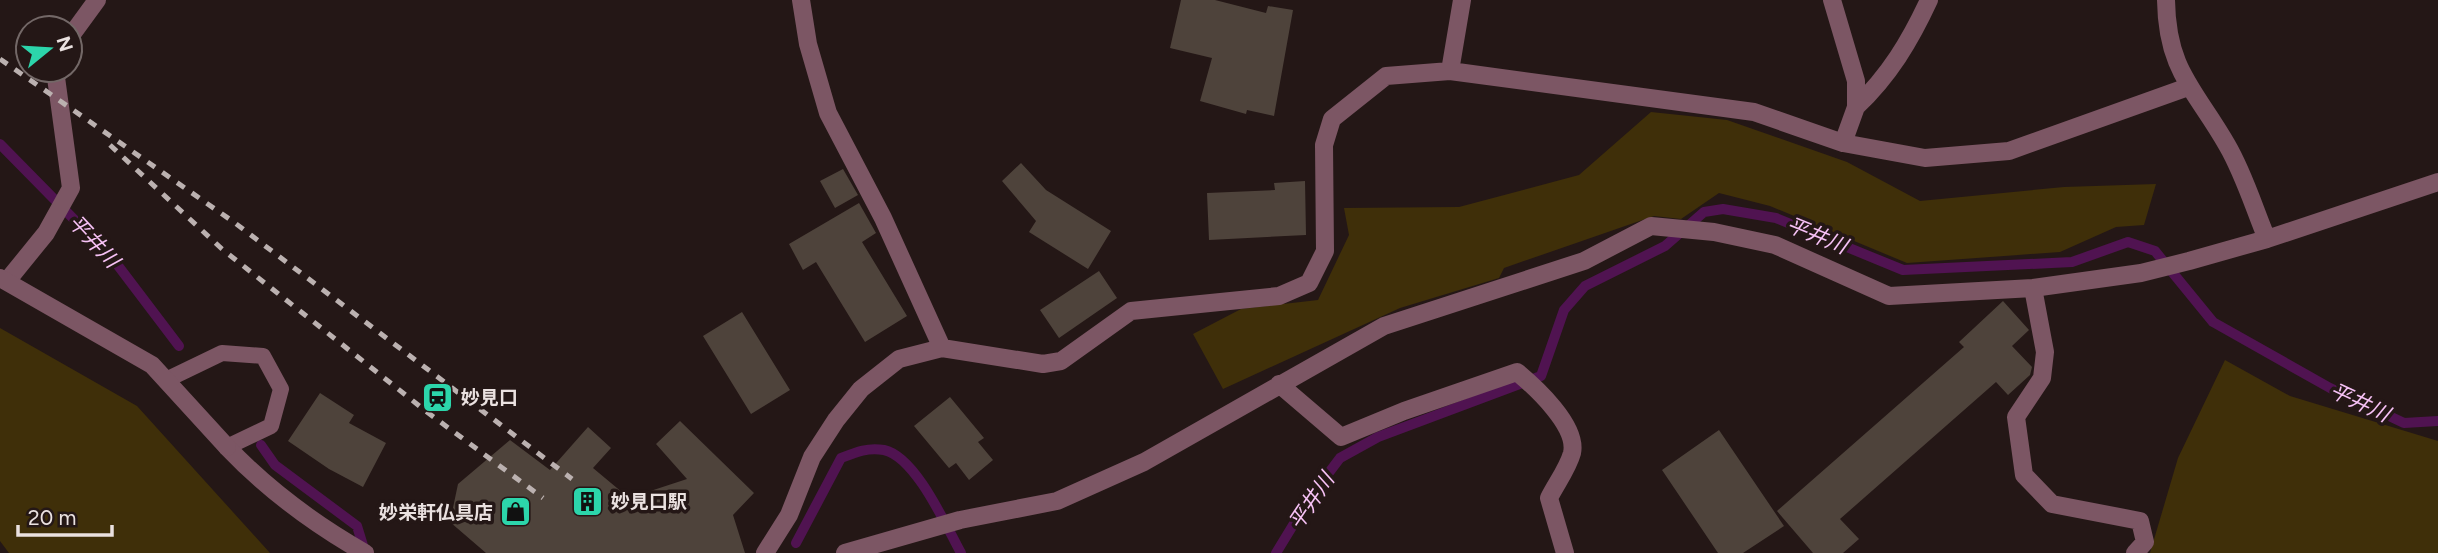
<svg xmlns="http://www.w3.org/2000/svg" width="2438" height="553" viewBox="0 0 2438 553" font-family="Figtree,'Noto Sans JP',sans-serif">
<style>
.green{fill:#3f2f09}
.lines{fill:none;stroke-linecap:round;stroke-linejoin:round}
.stream{stroke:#501351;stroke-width:10}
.building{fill:#4e433b}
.service{stroke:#7c5664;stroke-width:16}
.minor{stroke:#7c5664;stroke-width:18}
.tertiary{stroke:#7c5664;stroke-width:18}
.rail{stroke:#bbb1b0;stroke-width:5;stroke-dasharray:9 9;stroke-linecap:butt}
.labels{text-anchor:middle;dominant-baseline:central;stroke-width:7;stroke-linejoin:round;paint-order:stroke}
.poi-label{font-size:19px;font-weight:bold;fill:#eae1e0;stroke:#241716;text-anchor:start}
.water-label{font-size:21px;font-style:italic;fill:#f7c2f6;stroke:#241716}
</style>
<rect width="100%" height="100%" fill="#241716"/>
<path class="green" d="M1651,112l76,8 120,42 73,39 144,-14 92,-3 -12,41 -28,2 -56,25 -153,11 -137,-57 -51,-13 -38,26 -27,-3 -150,52 -5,10 -99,30 -177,81 -30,-55 48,-25 77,-9 31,-65 -5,-27 115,-1 120,-32z
M0,328l137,78 133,147h-261l-9,-12z
M2225,360l65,36 148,45v112h-288l28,-95z"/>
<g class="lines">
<path class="stream" d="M0,144l113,115 66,87
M261,445l14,20 82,61 8,26
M796,543l45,-85c15,-6 27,-11 43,-8 32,7 62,76 77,103
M1276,553l33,-54 31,-41 38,-21 163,-61 23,-66 21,-24 80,-40 39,-34 19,-3 53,9 127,52 169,-8 56,-20 27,9 58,71 117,66 74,35 34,-2"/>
</g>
<path class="building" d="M1181,0h34l51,13 2,-7 25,4 -19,106 -27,-6 -1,4 -46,-13 12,-43 -42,-10z
M1021,163l25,27 65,41 -23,38 -59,-37 7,-11 -34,-40z
M843,169l15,26 -23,13 -15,-27z
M1305,181l1,54 -97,5 -2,-47 68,-3 -1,-7z
M859,203l17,30 -14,9 45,74 -42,26 -49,-80 -13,8 -14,-26z
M1099,271l18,27 -58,40 -19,-28z
M2003,301l26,29 -17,16 20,21 -2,8 -22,20 -12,-13 -156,137 19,20 -16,14h-30l-36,-42 187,-164 -5,-5z
M742,312l48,78 -39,24 -48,-78z
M320,393l34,22 -5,8 37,20 -23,44 -34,-18 -41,-28z
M950,397l34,41 -6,4 15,18 -24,20 -13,-17 -7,5 -35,-42z
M680,421l74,72 -21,22 12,38h-259l-36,-31 8,-38 52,-44 40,30 38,-43 23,21 -18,20 36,30 58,-19 -31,-35z
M1719,430l65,96 -41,27h-25l-56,-83z"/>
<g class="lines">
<path class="service" d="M166,380l56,-27 41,3 18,33 -10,37 -44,21"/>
<path class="minor" d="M801,0l7,44 20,69 55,105 59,130
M1832,0l24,81v26l-13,36
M2166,0c1,71 29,89 61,145 17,29 27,63 40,94
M70,37l27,-37
M1450,71l12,-71
M1856,107c33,-31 54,-66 73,-107
M7,281l39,-48 25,-45 -16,-118
M2033,288l12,64 -3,26 -26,39 8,58 28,29 88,17 5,21 -10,11
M1279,384l62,53 63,-26 113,-39c18,15 61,54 55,81 -4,15 -16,31 -23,45l16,55
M227,447c40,42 87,77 138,106
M765,553l24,-38 23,-58 24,-37 25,-31 38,-30 43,-11 101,16 18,-3 70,-50 148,-15 30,-13 16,-32 -1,-106 8,-26 54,-43 64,-5 304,41 89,31 82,15 84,-7 179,-64
M845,553l115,-33 97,-19 87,-39 240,-136 200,-65 67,-35 63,6 61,13 114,51 144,-8 108,-15 48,-12 78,-22 171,-57"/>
<path class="tertiary" d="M0,278l152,87 75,82"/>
<path class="rail" d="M0,59l235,164 337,256
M110,145l112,104 205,163 116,86"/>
</g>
<defs>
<symbol id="station-square" viewBox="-11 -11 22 22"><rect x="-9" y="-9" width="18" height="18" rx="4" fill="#2cd5ab" stroke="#241716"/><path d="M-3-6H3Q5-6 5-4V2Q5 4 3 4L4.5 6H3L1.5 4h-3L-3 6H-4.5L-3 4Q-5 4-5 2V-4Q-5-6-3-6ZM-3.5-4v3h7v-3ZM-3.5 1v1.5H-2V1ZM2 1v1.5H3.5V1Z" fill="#111"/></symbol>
<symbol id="building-square" viewBox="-11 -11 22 22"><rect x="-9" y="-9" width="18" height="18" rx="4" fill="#2cd5ab" stroke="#241716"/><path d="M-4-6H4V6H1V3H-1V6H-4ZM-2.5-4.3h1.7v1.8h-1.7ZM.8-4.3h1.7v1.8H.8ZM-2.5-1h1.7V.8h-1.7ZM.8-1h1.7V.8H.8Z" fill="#111"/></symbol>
<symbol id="shop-square" viewBox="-11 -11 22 22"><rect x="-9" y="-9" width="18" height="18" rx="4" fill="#2cd5ab" stroke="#241716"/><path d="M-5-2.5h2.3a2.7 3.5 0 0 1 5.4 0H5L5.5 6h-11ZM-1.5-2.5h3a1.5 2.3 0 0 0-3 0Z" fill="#111"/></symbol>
</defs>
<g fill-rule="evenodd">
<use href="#station-square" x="420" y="380" width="35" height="35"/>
<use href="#building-square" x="570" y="484" width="35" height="35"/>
<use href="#shop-square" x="498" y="494" width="35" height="35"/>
</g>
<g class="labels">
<g class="poi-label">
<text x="461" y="397">妙見口</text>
<text x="611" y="501">妙見口駅</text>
<text x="493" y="512" text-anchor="end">妙栄軒仏具店</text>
</g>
<g class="water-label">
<text transform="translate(1817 235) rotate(22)">平井川</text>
<text transform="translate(94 241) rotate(47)">平井川</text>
<text transform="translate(2360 402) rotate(25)">平井川</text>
<text transform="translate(1311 501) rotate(-56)">平井川</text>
</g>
</g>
<g transform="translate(49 49) rotate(72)"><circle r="33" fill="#241716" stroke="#736867" stroke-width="2"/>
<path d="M0-5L12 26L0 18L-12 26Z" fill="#2cd5ab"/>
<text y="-10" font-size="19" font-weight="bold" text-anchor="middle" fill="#eae1e0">N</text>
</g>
<path d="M18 525v10h94v-10" fill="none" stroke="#eae1e0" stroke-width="3.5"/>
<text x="28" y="525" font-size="21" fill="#eae1e0" stroke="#241716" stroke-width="5" paint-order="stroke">20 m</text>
</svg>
